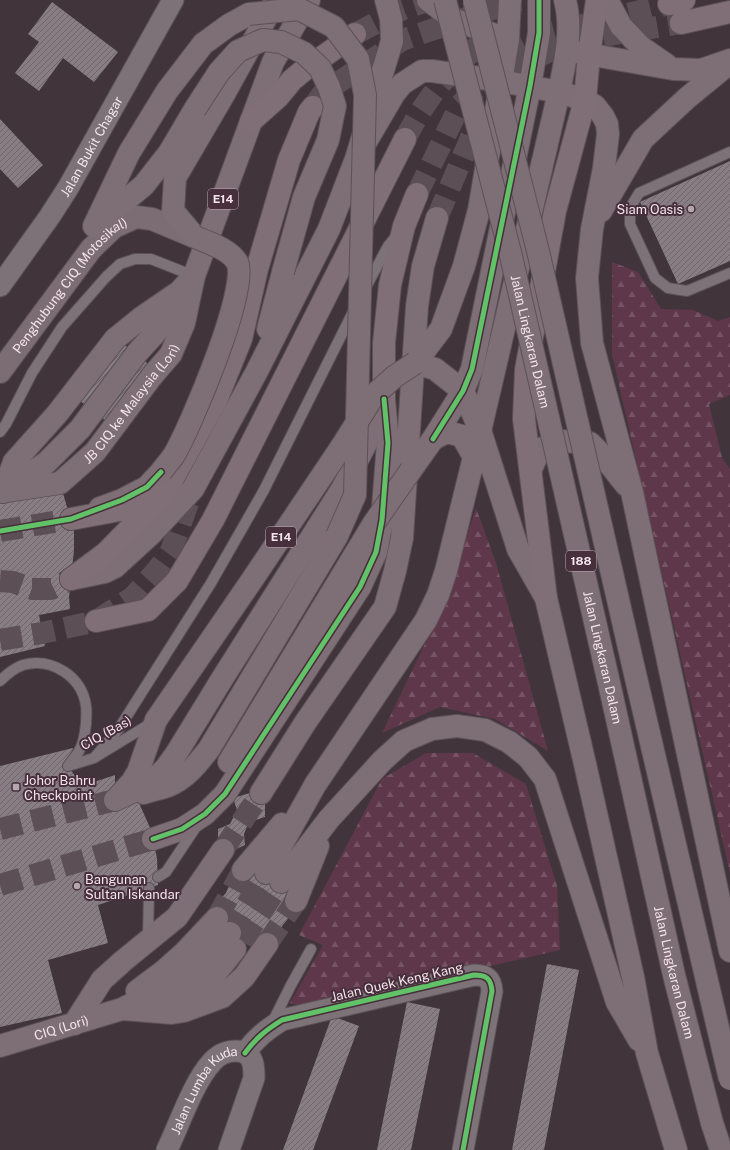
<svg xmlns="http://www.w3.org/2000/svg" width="730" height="1150" viewBox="0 0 730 1150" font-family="'Public Sans',sans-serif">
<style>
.forest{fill:url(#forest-firs)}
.building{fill:url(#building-hatch)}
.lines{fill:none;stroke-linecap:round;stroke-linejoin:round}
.trunk-tunnel{stroke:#5c4f55;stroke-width:22;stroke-dasharray:22 11;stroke-linecap:butt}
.motorway-tunnel{stroke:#5c4f55;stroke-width:22;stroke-dasharray:22 11;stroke-linecap:butt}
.service-casing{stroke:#5c5157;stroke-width:12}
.minor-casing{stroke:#5c5157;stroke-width:23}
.primary-casing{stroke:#5c5157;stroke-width:24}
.trunk-casing{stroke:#5c5157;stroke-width:24}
.motorway-casing{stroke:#5c5157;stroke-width:24}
.service{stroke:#7c7277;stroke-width:10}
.minor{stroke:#7c7277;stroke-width:21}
.primary{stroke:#7c6c74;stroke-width:22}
.trunk{stroke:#7e6e76;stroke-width:22}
.motorway{stroke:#816f77;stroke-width:22}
.trunk-bridge-casing{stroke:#5c5157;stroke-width:24;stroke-linecap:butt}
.trunk-bridge{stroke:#7e6e76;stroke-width:22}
.cycleway-casing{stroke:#472f3b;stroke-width:8}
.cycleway{stroke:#61c268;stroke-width:5}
.poi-dot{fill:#b5a6ad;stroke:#472f3b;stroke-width:1.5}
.labels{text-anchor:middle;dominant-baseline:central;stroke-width:4;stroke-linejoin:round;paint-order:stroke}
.shield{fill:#472f3b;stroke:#bfadb6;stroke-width:1}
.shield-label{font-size:12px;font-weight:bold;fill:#f3e3ea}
.street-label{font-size:13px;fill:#f3e3ea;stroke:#472f3b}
.poi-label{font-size:13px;fill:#f3e3ea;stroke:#472f3b;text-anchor:start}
</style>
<defs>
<pattern id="forest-firs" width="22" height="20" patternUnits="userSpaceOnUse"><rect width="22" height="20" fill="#5e374b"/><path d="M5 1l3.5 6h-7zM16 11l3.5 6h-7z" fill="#765465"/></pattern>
<pattern id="building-hatch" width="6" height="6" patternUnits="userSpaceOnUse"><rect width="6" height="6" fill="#887d82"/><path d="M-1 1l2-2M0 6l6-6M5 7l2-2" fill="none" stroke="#6f666a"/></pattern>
</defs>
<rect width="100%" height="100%" fill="#41353b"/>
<path class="forest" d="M612,262l26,10 23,37 32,1 25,11 12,-4v78l-21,9 13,54 8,11v404l-118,-519z
M476,508l20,55 52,188 -53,-32 -55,-12 -58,26 65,-135z
M426,753h47l53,31 31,102 3,64 -252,58 -18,-5 33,-58 -24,-10 83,-156z"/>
<path class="building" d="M52,2l66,50 -24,30 -31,-24 -24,33 -24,-18 24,-31 -11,-8z
M0,119l43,46 -25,23 -18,-19z
M730,161v100l-52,23 -38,-82z
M121,342l31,25 -45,55 -28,-22z
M60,483l14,48v19l-5,47 1,12 -31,6 6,31 -45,11v-160z
M73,748l-5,18 14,20 33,-11v25l21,-4 15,34 6,28 1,27 -60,20 10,38 -60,17 14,53 -62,14v-261z
M257,791l8,4v22l-16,5 -5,12 1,11 -17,8 -10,-6v-18l12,-5 7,-14 -4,-12z
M254,865l42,26v18l-14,17 -5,11 -19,14 -41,-26 -1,-22 10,-10 8,-19z
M547,964l32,6 -35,180h-32z
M407,1002l33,7 -29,141h-34z
M332,1016l27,10 -46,124h-30z"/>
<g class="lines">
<path class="trunk-tunnel" d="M0,531l71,-12
M0,581l13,1 19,7h19l20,-10
M0,640l42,-7 54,-12 37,-24 25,-28 13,-18 22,-62
M0,829l115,-29
M223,850l38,-57
M0,885l153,-46
M217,918l26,-48
M230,933l36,-60
M242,941l39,-59
M267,944l29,-43"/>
<path class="motorway-tunnel" d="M355,34l48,-25 27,-9
M313,107l11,-15 78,-52 117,-40
M405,139c6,-11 12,-23 20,-34 19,-29 46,-53 71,-76
M417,194l43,-89 60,-59 26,-12 123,-30
M437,218l46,-109 38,-43 40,-21 24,-6 96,-16"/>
<defs>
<path id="service" d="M730,152l-91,41 -9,15v16l25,54 13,10 19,3 43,-18
M366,287l22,-41 8,-10
M0,432l6,-8 26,-51 30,-46 44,-50 14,-13 15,-5h16l43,17
M0,681c6,-6 14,-13 23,-16 28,-8 59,11 63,41 1,6 0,13 0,18 -1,9 -2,19 -7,27 -3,5 -7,10 -11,15
M94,758l24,-28 93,-147 53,-93 90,-180
M68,766l26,-8 59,-36
M158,877l8,-5 30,-45
M148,940l1,-52
M272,1023l19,-38 20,-36"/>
<g id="minor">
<path id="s1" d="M0,286l50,-70 18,-28 105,-188"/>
<path d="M245,1053c11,-15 21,-23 37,-33l192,-45c13,0 17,4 18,16l-29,159"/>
<path id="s2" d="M167,1150c12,-25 27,-69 45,-88 8,-9 19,-13 31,-10 11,4 11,16 11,26l-25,72"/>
</g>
<g id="primary">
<path id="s3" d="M0,372l91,-123 23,-22 22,-10 16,2 43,18"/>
</g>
<g id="trunk">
<path d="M428,0l25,19 45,17"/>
<path d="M510,0l-2,40 -29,170 -15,56 -23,63 -26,34 20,6 28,22 17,39 38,119 28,49 39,166 48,213 14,76 29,97"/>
<path d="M607,0l14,26 20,21 26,18"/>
<path d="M570,51l103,18 28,1 29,-10"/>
<path d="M360,152l34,-58 8,-10 20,-13h10l69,10 58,11 26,8 10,6 8,10 4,8 1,10 -4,34 -12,61 -5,49 5,65 40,149 98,459"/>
<path d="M601,211l42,-72 44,-41 39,-32"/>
<path d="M100,222l44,-37 25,-32 26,-44"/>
<path d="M94,226l35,-73 38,-62 36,-47 26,-19 20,-11"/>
<path d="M195,237l-22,-26 2,-33 48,-82 53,-96"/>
<path d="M268,329l15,-57"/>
<path d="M433,439l14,-7 15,4 12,21 2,7"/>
<path d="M531,469l9,-20 22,-8 28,2 13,13 23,29"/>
<path d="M411,470l22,-31 30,-48 9,-22 58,-283 9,-53v-33"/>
<path d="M8,488l38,-25 34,-34 57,-76 20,-22 23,-40 9,-10"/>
<path id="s4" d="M0,492l60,-9 35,-31 57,-76 19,-22 13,-31 10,-47 79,-214 36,-62"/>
<path d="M3,492l11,-30 43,-48 58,-75 26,-21 35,-24"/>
<path d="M100,508l22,-8 25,-13 14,-15"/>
<path d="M71,579l34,-7 10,-5 35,-32 43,-46 63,-116 73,-144 27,-70 36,-118 -1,-22 -5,-19"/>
<path d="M229,762l145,-239"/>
<path d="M144,793c7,-3 16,-4 24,-7 18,-7 30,-23 41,-37l128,-213"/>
<path d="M261,793l44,-70 80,-116 10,-36 7,-33 15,-232 6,-40 14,-48"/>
<path d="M119,796l13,-14 6,-10 18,-52"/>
<path d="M115,800l34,-16 16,-15 11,-15 46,-75 120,-190 28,-53 13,-34"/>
<path d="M153,839l29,-10 23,-15 20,-20 135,-207 16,-35 6,-32 6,-77 -4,-44"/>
<path d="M243,870l39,-46"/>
<path d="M266,873l49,-88 111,-165 12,-25 8,-24 28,-114 85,-365c6,-30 14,-61 6,-92"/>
<path d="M281,882l48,-63 53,-58 22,-20 28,-12 25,-3 28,4 24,12 19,15 17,22 72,223 22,38"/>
<path d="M296,901l22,-55"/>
<path d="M137,991l28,-21 19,-17 33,-35"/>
<path d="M173,1003l22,-11 21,-19 19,-24"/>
<path d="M123,1009l49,4 12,-2 38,-14 22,-20 23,-33"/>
<path d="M74,1024l28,-44 21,-19 54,-44 46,-67"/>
<path id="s5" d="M0,1046l122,-37 47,-23 23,-13 19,-17 19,-23"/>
<path d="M712,1123l9,27"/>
</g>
<path id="motorway" d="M669,4l15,-4
M681,23l49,-11
M251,121l27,-24 14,-17 12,-10 51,-36
M384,399v-56l6,-58 14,-59 13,-32
M71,519l70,-13 13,-11
M71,579l35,-26 54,-55 12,-18 44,-79 25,-62 16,-70 32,-109 20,-48 4,-5
M546,598l-22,-179 2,-49 29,-159 30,-111 4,-45 8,-55
M96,621l52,-11 29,-29 36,-61 192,-381"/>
</defs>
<use href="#service" class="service-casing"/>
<use href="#minor" class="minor-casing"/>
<use href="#primary" class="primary-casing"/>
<use href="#trunk" class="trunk-casing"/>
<use href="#motorway" class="motorway-casing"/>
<use href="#service" class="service"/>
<use href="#minor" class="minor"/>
<use href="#primary" class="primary"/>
<use href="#trunk" class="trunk"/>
<use href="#motorway" class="motorway"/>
<defs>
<g id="trunk-bridge">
<path id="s6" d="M445,0l66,256 98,427 65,292 38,148"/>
<path d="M474,0l64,251 98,427 94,401"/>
<path d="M249,14l50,-5 35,18 24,32 7,36 -10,400 -18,41"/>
<path d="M195,109l24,-37 19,-21 25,-11 18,2 23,11 16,15 9,19 6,19 -7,34 -24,57 -21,75"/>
<path d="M161,472c4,-6 9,-11 13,-17 16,-27 76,-168 63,-193 -8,-13 -28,-19 -42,-25"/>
<path d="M374,523l37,-53"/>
<path d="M156,720l96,-140 90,-134 32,-51 20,-18 21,-14"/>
</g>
</defs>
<use href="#trunk-bridge" class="trunk-bridge-casing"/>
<use href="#trunk-bridge" class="trunk-bridge"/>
<defs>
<path id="cycleway" d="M433,439l30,-48 9,-22 58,-283 9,-53v-33
M0,531l71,-12 51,-19 25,-13 14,-15
M153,839l29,-10 23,-15 20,-20 135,-207 16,-35 6,-32 6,-77 -4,-44
M245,1053c11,-15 21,-23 37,-33l192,-45c13,0 17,4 18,16l-29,159"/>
</defs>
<use href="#cycleway" class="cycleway-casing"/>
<use href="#cycleway" class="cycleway"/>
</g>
<g class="poi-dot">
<circle cx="691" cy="209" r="4"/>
<rect x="12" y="783" width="8" height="8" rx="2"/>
<circle cx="77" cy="886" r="4"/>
</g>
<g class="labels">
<g class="shield">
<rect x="208" y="189" width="30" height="20" rx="3"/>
<rect x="266" y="527" width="30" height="20" rx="3"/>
<rect x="566" y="551" width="30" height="20" rx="3"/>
</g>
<g class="shield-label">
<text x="223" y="199">E14</text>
<text x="281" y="537">E14</text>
<text x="581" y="561">188</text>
</g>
<g class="street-label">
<text stroke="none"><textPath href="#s1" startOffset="167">Jalan Bukit Chagar</textPath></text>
<text stroke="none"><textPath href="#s3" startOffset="112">Penghubung CIQ (Motosikal)</textPath></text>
<text stroke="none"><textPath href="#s6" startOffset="352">Jalan Lingkaran Dalam</textPath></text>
<text stroke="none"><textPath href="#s4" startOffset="168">JB CIQ ke Malaysia (Lori)</textPath></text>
<text stroke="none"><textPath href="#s6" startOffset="676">Jalan Lingkaran Dalam</textPath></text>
<text transform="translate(106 733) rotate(-29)">CIQ (Bas)</text>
<text stroke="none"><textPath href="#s6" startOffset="999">Jalan Lingkaran Dalam</textPath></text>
<text transform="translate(397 982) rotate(-13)">Jalan Quek Keng Kang</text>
<text stroke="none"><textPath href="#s5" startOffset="64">CIQ (Lori)</textPath></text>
<text stroke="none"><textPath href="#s2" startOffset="73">Jalan Lumba Kuda</textPath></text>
</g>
<g class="poi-label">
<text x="683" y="209" text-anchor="end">Siam Oasis</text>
<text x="24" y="780">Johor Bahru<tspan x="24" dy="15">Checkpoint</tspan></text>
<text x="85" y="879">Bangunan<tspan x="85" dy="15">Sultan Iskandar</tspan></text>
</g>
</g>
</svg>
